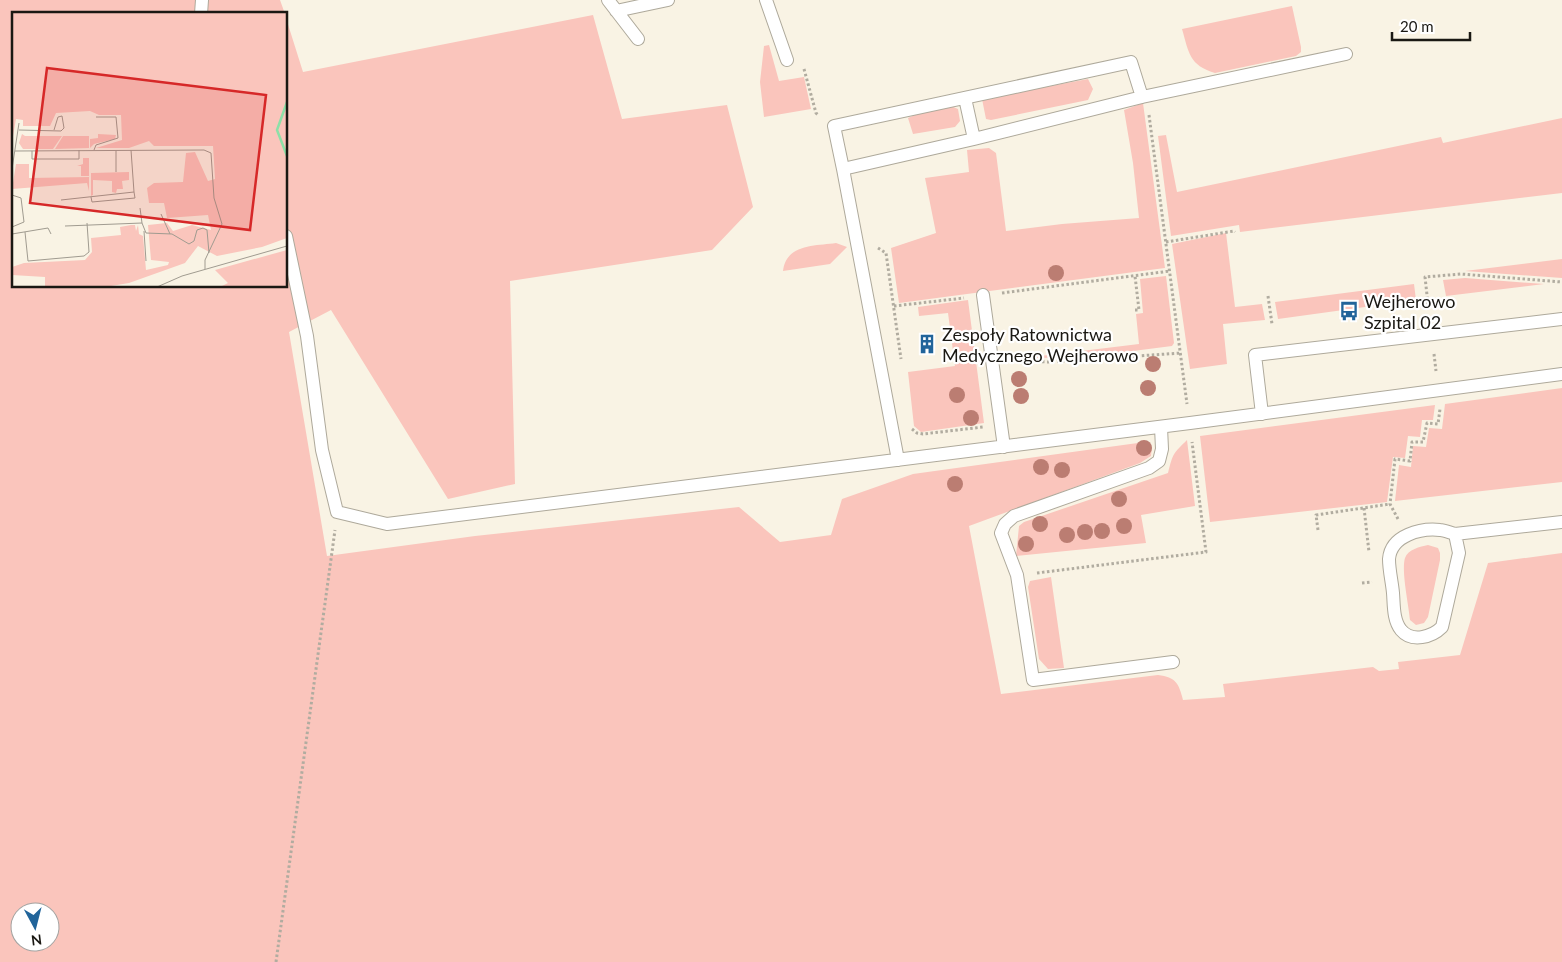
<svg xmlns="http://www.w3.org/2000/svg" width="1562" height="962" viewBox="0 0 1562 962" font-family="Lato,sans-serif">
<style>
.green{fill:#fac5bc;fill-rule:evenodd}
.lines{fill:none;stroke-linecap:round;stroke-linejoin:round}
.lane-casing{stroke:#aea99b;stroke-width:14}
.path{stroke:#b1aca0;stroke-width:3;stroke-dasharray:2.5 2.5;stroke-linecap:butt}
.lane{stroke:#fff;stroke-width:12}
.tree{fill:#bb7d72}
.labels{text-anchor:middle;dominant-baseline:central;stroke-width:4.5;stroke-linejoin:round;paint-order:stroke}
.poi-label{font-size:18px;fill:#1a1813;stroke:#fff;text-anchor:start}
.inset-river{fill:none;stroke:#8de0a8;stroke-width:2.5}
.inset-road{fill:none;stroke:#a09b90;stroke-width:1}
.view{fill:#d62828;fill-opacity:0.15;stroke:#d62828;stroke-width:2.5}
.inset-edge{fill:none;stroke:#1a1813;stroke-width:2.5}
</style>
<rect width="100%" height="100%" fill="#f9f3e4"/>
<path class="green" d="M0,0h280l5,14h-271v272h272v-268l17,54 290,-57 29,104 105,-14 26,102 -41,43 -202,31 5,203 -67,15 -117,-189 -42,22 38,224 148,-20 264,-29 41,35 51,-7 11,-36 71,-25 232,-32 7,5 -1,9 -11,7 -171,63 32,168 157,-19c18,2 21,9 25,25l42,-3 -2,-13 150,-17 6,4 20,-2 -1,-7 62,-7 28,-92 74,-10v409h-1562zM20,912h30v30h-30z
M1292,6l9,41v5l-5,4 -81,17c-26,-8 -26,-20 -33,-44z
M769,45l10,36 25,-4 7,32 -47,8 -4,-35 4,-36z
M1088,79l5,10 -5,11 -97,20 -5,-1 -4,-20z
M1143,103l22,165 -266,35 -8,-55 45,-15 -11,-55 44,-6 -2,-22 22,-2 7,5 10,78 56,-7 77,-6 -6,-55 -9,-53z
M951,106l7,3 2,12 -5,6 -42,7 -5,-16 9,-4z
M1562,118v75l-322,39 -1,-7 -68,11 -13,-100 8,-1 11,57 264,-55 2,6z
M1226,233l9,74 27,-3 3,16 -42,4 4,40 -37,5 -18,-125z
M836,243l11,4 -17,17 -47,7c3,-27 32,-25 53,-28z
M1562,259v19l-97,-7z
M1166,276l8,67 -2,3 -78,10 -78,3 123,-15 -3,-30 7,-1 -3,-34z
M1465,278l79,6 -98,12 -3,-16z
M1414,284l2,16 -138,19 -3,-17z
M968,300l16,123 -63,9 -7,-6 -6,-54 47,-6 -7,-53 -29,3 -1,-9z
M1562,388v94l-167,19 4,-36 12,2 2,-21 13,1 3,-19 13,1 3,-25z
M1435,405l-2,15h-11l-2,17 -12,-1 -3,22 -12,-1 -6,45 -177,20 -10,-86z
M1187,440l8,66 -54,9 5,28 -130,13 3,-30 5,-4 144,-49c5,-20 5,-19 19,-33z
M1428,545l10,3 2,5v7l-12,57 -4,6 -8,2 -6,-5c-1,-14 -9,-49 -5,-62 3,-9 15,-11 23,-13z
M1051,577l13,91 -16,1 -9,-10 -11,-72 2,-6z"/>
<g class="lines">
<defs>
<path id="lane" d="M608,0l30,39
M766,0l21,60
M616,11l52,-11
M201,14l1,-14
M965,98l9,41
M843,169l-9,-43 297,-64 11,35
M286,236l21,100 15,114 15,62 50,12 803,-101 372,-49
M983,295l21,152
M1262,414l-7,-59 307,-36
M1161,427l1,22 -3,12 -10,7 -135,48 -9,8 -4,9 16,42 16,105 140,-18
M898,460l-55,-291 131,-30 168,-42 204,-43
M1455,534l4,19 -17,74c-10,10 -30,16 -41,3 -8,-10 -7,-25 -8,-37 -1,-11 -4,-23 -4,-34 2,-24 32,-31 51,-29 5,0 10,3 15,4l107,-12"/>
</defs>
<use href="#lane" class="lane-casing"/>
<path class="path" d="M804,69l12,44 2,2
M1149,115l38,289
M1166,242l68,-11 1,1
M878,248l8,5 15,106
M1002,293l168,-22
M1268,296l4,28
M1428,304l-3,-27 36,-3 101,8
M894,306l70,-8
M1135,310h4l-4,-34
M1434,354l2,17
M1012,361l39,1 130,-9
M912,429l5,4 6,1 60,-7
M1364,508l5,44
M1398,519l-8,-15 5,-45 15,2 2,-19h11l4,-19 11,1 2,-15
M1318,530l-2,-15 74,-11
M1037,573l169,-21 -14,-110
M1362,583l10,-1
M276,962l59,-432"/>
<use href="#lane" class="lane"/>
</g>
<g class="tree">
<circle cx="1056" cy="273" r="8"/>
<circle cx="1153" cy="364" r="8"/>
<circle cx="1019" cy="379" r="8"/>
<circle cx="1148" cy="388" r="8"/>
<circle cx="957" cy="395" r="8"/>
<circle cx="1021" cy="396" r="8"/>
<circle cx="971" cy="418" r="8"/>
<circle cx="1144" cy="448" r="8"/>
<circle cx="1041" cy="467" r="8"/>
<circle cx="1062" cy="470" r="8"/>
<circle cx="955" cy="484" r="8"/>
<circle cx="1119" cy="499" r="8"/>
<circle cx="1040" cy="524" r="8"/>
<circle cx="1124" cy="526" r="8"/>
<circle cx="1102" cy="531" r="8"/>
<circle cx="1085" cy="532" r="8"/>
<circle cx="1067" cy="535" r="8"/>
<circle cx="1026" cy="544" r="8"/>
</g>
<defs>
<symbol id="bus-bare" viewBox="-9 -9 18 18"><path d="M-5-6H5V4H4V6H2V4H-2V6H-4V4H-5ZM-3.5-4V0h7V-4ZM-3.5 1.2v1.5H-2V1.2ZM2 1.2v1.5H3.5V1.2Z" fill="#21649a" stroke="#fff" stroke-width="2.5" paint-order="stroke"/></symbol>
<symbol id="building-bare" viewBox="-9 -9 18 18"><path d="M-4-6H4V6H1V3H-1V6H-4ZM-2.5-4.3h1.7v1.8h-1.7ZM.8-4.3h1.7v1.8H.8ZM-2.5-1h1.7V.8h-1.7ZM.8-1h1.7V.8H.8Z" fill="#21649a" stroke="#fff" stroke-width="2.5" paint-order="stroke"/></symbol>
</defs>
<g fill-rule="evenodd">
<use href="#bus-bare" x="1335" y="297" width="28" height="28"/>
<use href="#building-bare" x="913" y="330" width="28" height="28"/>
</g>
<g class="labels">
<g class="poi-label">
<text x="1364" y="301">Wejherowo<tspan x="1364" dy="21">Szpital 02</tspan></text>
<text x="942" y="334">Zespoły Ratownictwa<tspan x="942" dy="21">Medycznego Wejherowo</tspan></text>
</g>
</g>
<g transform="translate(12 12)">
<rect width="275" height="275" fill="#f9f3e4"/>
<path d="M0,0h275v226l-25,9 -45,9 -19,-10 -13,17 -56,20 -24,4h-60v-10l-33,-2v-8l12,-4 61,-3 7,-8 -1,-14 30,-3 -1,-8 11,-2h4l1,6 2,-6 1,9 4,2 3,34 22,-5 1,-3 -18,-2 -3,-35 19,-2 6,8 19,-6 19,5 -3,-15 -41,3 -3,-15h-15l-2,-15 7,-5 29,-1 3,-29 9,-1 13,29 7,-2 -2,-33h-59l-5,-5 -20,7h-33l26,-8 -1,-25h-22l-9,-4 -34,2 -6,13h-27v-6l-7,-1 -4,23zM10,122l3,2h37l-9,13h-30l-4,-6zM86,122l18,1 -1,4 -21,5 -4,4v-9l8,-1zM51,124h26v12l-34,1zM71,146h6v18h-8v-10h-4l6,-2zM4,152h13v14l60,-1v14l-2,-8 -75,6zM117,160v8l-7,1 1,8h-6l-1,4 -4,-1v-11l-19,-1v15l-2,1v-23zM275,238v37h-67l8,-4 -13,-13z" fill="#fac5bc"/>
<path class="inset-river" d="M275,90l-10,28 10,26"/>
<path class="inset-road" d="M7,118l42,1 3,-3 -2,-12 -4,1 -4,13M82,138l2,-5 22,-7 -2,-21h-20M104,138v22M3,139l189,-1 7,3 3,45 8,26 -17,36v9M20,139v8h47v-9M0,157l7,-46M0,183l9,3 3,24 -12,5M79,185l1,5 43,-4 -1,-6M49,188l73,-8 -3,-42M128,196l2,15M149,202l9,20M53,214l77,-3 4,10 26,1 17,10 5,-3 3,-11 6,-2 4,2 2,23M132,219l2,30M13,220l3,29 56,-5 5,-4 -2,-29M0,222l36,-6 3,6M145,275l25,-11 105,-30"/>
<path class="view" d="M35,56l219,27 -16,135 -220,-27z"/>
<rect width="275" height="275" class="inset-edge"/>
</g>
<g transform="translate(35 927) rotate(173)"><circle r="24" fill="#ffffff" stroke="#a3a3a1"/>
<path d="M0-4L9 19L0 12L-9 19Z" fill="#21649a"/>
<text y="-8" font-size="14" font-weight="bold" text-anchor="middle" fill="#1a1813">N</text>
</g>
<path d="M1392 32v8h78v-8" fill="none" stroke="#1a1813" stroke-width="2.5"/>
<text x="1400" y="32" font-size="15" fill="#1a1813" stroke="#ffffff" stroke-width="4" paint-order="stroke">20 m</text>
</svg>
